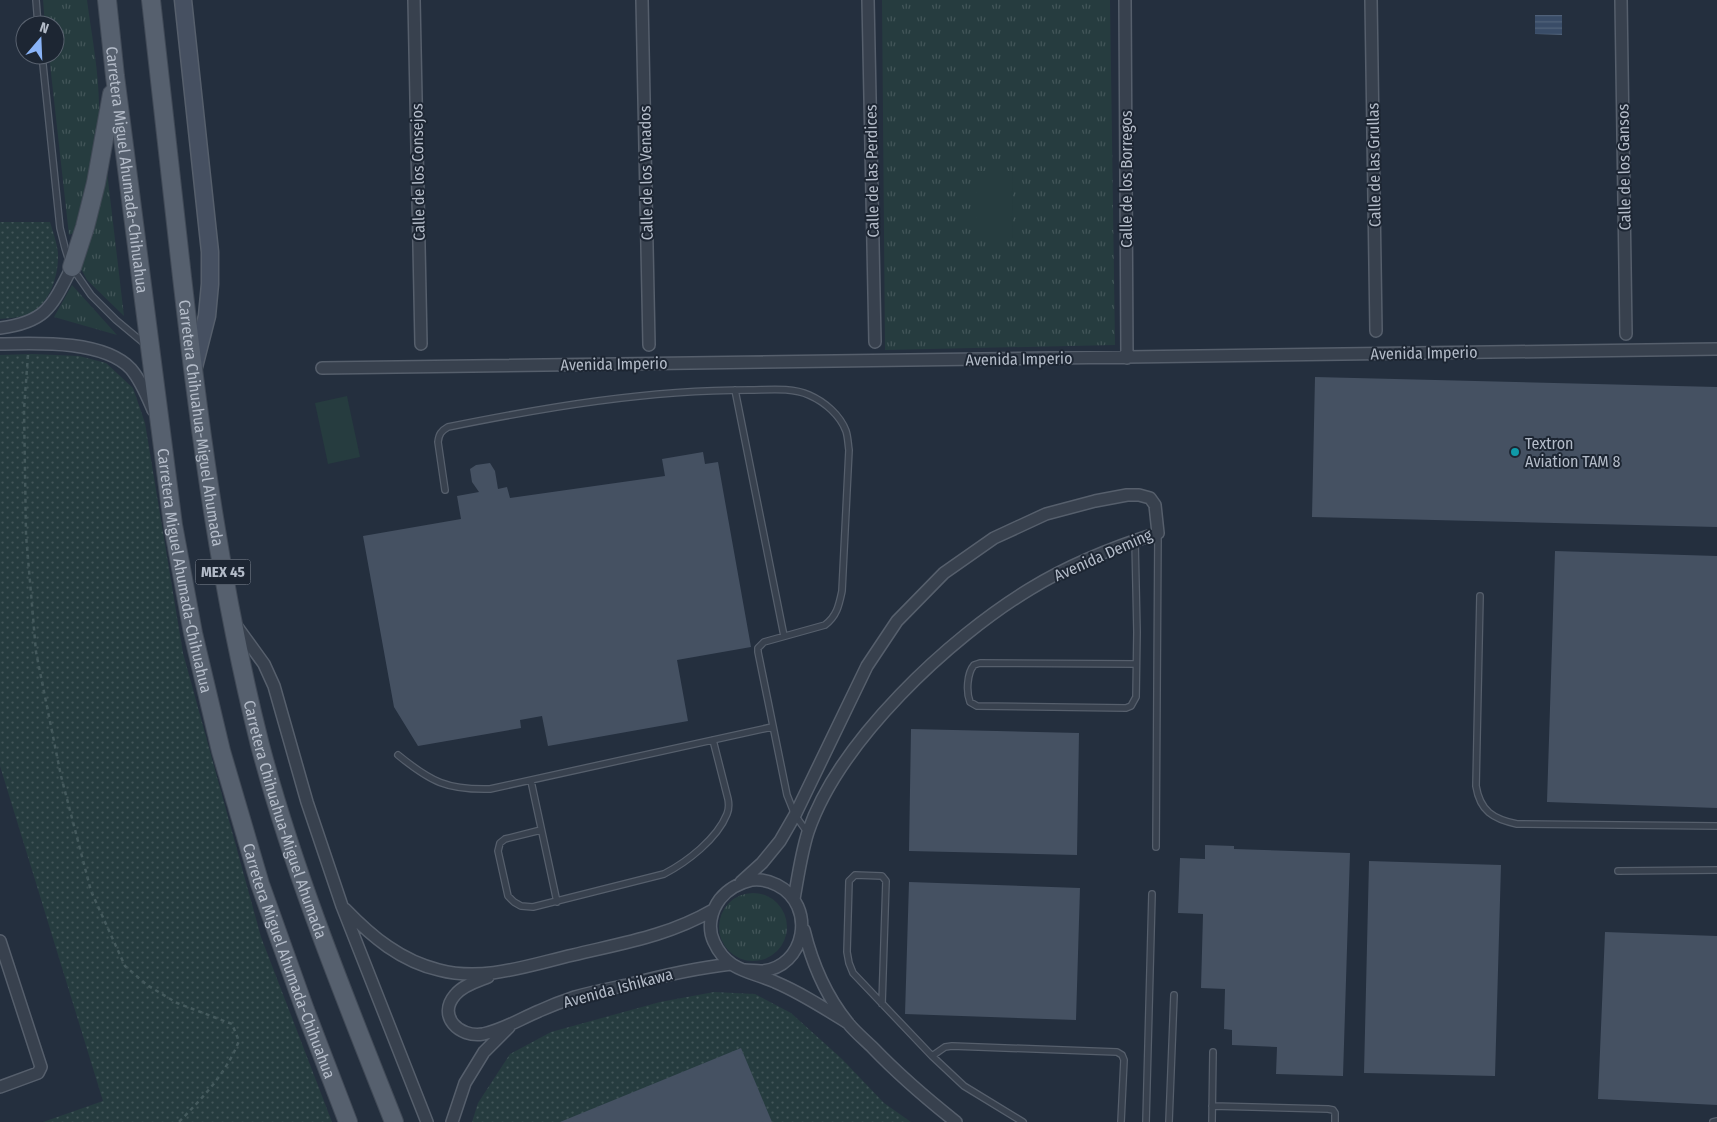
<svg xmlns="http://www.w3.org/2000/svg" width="1717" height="1122" viewBox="0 0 1717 1122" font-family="'Fira Sans Condensed',sans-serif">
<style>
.grass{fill:url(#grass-dots)}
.park{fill:url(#park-tufts)}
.pitch{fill:#263c3f}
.water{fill:url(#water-rules)}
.building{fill:#455162}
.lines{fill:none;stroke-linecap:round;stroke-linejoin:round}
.lane-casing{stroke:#565f6c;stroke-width:8}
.street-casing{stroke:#565f6c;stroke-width:14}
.secondary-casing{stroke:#565f6c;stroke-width:19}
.primary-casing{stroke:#414a57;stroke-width:20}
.path{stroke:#44595c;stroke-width:2.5;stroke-dasharray:4 4;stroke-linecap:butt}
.lane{stroke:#38414e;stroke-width:5.5}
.street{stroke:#38414e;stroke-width:11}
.secondary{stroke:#465061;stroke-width:16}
.primary{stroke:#56606e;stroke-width:18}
.culture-dot{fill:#0f9aa8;stroke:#1d2633;stroke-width:2}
.labels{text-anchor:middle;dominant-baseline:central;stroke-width:4;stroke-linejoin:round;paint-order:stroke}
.shield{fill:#1d2633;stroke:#878f9c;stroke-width:1}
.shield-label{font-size:15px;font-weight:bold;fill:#b4bcc9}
.street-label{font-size:16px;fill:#b4bcc9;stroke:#1d2633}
.poi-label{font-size:16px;fill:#b4bcc9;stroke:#1d2633;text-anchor:start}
</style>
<defs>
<pattern id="grass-dots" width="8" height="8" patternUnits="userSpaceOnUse" patternTransform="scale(1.25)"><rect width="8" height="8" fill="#263c3f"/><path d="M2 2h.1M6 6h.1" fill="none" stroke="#435659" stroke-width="1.8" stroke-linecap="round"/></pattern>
<pattern id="park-tufts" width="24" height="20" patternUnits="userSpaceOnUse" patternTransform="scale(1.25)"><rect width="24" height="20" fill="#263c3f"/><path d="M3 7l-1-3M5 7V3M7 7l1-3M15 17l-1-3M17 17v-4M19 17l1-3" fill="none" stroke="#435659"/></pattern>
<pattern id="water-rules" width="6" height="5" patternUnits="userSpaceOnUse" patternTransform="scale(1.25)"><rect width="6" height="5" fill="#394c67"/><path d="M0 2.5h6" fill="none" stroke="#53647b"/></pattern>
</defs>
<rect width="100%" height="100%" fill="#242f3e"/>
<path class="grass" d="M0,222h50c3,10 7,21 8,31 1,23 -9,56 -35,63 -7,2 -16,2 -23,3z
M32,354l47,2 27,7 27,25 12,35 38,230 78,284 71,185h-289l60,-21 -103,-335v-411z
M714,992l41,2 36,19 51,46 42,44 27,19h-439l6,-19 32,-49 41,-22 109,-30z"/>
<path class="park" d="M43,0h44c5,38 13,77 12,115 -1,39 -14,79 -23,117l-7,3 -20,-180h6v-30h-10z
M882,0h228l5,345 -230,5z
M106,163l18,153 -37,-36 -8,-15z
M72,285l45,50 -63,-18z
M719 927a34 34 0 1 1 68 0a34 34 0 1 1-68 0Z"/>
<path class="pitch" d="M977,171h36l-1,67h-35z
M347,396l13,61 -32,7 -13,-61z"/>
<path class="water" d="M1535,15h27v20l-27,-1z"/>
<path class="building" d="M1315,377l402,10v140l-405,-10z
M703,452l2,12 13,-2 33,185 -74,13 11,61 -140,25 -6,-30 -22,4 1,8 -103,18 -24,-39 -31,-171 98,-17 -4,-23 22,-4 -7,-10 -2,-13 6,-4 14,-2 5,8 3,18 9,-2 3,11 155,-22 -3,-17z
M1555,551l162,5v252l-170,-6z
M911,729l168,4 -2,122 -168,-4z
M1205,845l29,1v3l116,4 -7,223 -67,-2 1,-27 -45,-2v-15l-8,-1 1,-40 -24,-1 2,-74 -25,-1 2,-55 25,1z
M1369,861l132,4 -6,211 -131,-3z
M909,882l171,6 -4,132 -171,-6z
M1605,932l112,4v169l-119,-6z
M741,1048l31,74h-212z"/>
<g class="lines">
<defs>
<path id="lane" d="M36,0l2,25
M42,55l18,173 5,20 4,13
M73,269l18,26 25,25 30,25
M735,390l49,246
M445,490l-7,-48c1,-8 3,-11 10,-15 99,-20 199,-37 301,-37 19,0 42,-3 60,5 16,7 31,20 37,36 2,6 2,13 3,19l-7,141c-3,14 -5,25 -17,34l-61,17 -6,6v4l29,143 8,20 12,17
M1135,540l2,92 -1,65 -5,9 -5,2 -149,-2 -7,-4c-4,-10 -3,-29 4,-37l6,-2 156,1
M1480,596l-4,190c4,25 17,33 41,38l200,2
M398,755c33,27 49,35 92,34l282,-62
M531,781l26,121
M541,830l-36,9 -5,4 -2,8 10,45 6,6 7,4 12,1 131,-33c23,-12 53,-35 63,-60 2,-5 2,-10 1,-15l-15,-59
M1156,847l2,-314
M1618,871l99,-1
M882,1004l4,-123 -4,-5 -27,-1 -6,6 -2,71 2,11 4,10 79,83 32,30 59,36
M932,1056l13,-9 7,-1 165,6 5,3 2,5 -3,62
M1212,1106l116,3 5,1 2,3v9
M1146,1122l6,-228
M1169,1122l5,-127
M1212,1122l1,-70
M1713,1122l4,-1"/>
<path id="street" d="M414,0l7,344
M642,0l7,345
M868,0l7,342
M1125,0l2,358
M1371,0l5,331
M1621,0l5,334
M0,328c47,-6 52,-22 72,-61
M0,344c37,-1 104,-4 131,25 10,12 16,27 22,41
M322,368l1395,-19
M235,624l29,40 10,22 33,116 35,104 85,216
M741,882l21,-19 18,-22 15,-26 72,-149 30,-45 47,-48 50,-35 52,-24 49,-13 32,-6h12l11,3 5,7 3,28c-44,14 -89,32 -128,56 -81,49 -191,152 -222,243 -7,22 -10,45 -14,67
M345,909c27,28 56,52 94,61 45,12 90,-5 134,-15 50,-12 95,-19 140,-45
M804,930c8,33 22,66 44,93 7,9 17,17 25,25 26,27 54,51 83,74
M0,941l41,126 -3,6 -38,14
M745,970c5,0 11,1 16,1 45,-3 56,-66 16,-86 -8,-4 -17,-6 -25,-5 -13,3 -24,9 -32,19 -9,12 -13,29 -6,43 4,9 10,17 19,23 13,8 29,11 42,17 26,11 49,26 73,41
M488,977c-10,4 -25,8 -33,18 -18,21 4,43 28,39 20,-4 37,-15 56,-23 11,-5 24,-10 36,-14 17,-5 34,-8 52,-12 34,-9 69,-17 104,-21
M452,1122l13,-39 19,-31 25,-25"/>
<path id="secondary" d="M183,0l27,252v32l-3,32 -13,51"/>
<g id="primary">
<path id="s1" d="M107,0l8,76 58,449 20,108 28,118 39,133 45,126 43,112"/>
<path id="s2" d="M151,0c10,92 21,184 31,277 18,157 39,314 78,468 34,129 85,253 134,377"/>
<path d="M72,267l13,-40 11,-44 16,-89"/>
</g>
</defs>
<use href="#lane" class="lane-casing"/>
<use href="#street" class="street-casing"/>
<use href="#secondary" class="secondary-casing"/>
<use href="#primary" class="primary-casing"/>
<path class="path" d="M28,355l-4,54 2,126 10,117 25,124 30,115 34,75 22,19 30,18 55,21 7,17c-14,34 -35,55 -60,81"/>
<use href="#lane" class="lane"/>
<use href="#street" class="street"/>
<use href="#secondary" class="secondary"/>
<use href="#primary" class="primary"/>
</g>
<circle class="culture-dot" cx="1515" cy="452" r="5"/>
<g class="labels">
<rect class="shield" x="195.5" y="559.5" width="55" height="25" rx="4"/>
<g class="shield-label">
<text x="223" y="572">MEX 45</text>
</g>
<g class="street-label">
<text transform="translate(1374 165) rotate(-91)">Calle de las Grullas</text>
<text transform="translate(1624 167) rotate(-91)">Calle de los Gansos</text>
<text stroke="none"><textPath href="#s1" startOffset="171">Carretera Miguel Ahumada-Chihuahua</textPath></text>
<text transform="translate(872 171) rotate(-91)">Calle de las Perdices</text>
<text transform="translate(418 172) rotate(-91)">Calle de los Consejos</text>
<text transform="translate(646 173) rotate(-91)">Calle de los Venados</text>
<text transform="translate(1126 179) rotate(-90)">Calle de los Borregos</text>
<text transform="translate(1424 353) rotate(-1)">Avenida Imperio</text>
<text transform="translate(1019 359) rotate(-1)">Avenida Imperio</text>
<text transform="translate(614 364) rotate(-1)">Avenida Imperio</text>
<text stroke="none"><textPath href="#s2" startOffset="426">Carretera Chihuahua-Miguel Ahumada</textPath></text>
<text transform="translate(1103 555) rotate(-24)">Avenida Deming</text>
<text stroke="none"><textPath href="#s1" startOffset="576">Carretera Miguel Ahumada-Chihuahua</textPath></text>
<text stroke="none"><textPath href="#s2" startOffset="832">Carretera Chihuahua-Miguel Ahumada</textPath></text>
<text stroke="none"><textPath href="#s1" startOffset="981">Carretera Miguel Ahumada-Chihuahua</textPath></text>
<text transform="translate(618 988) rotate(-15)">Avenida Ishikawa</text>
</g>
<g class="poi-label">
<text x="1525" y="443">Textron<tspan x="1525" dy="18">Aviation TAM 8</tspan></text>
</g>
</g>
<g transform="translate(40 40) rotate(19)"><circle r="24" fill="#1d2633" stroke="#59626f"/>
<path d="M0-4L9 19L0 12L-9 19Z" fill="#8ab4f8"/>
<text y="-8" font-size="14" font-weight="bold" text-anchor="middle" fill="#b4bcc9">N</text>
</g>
</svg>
